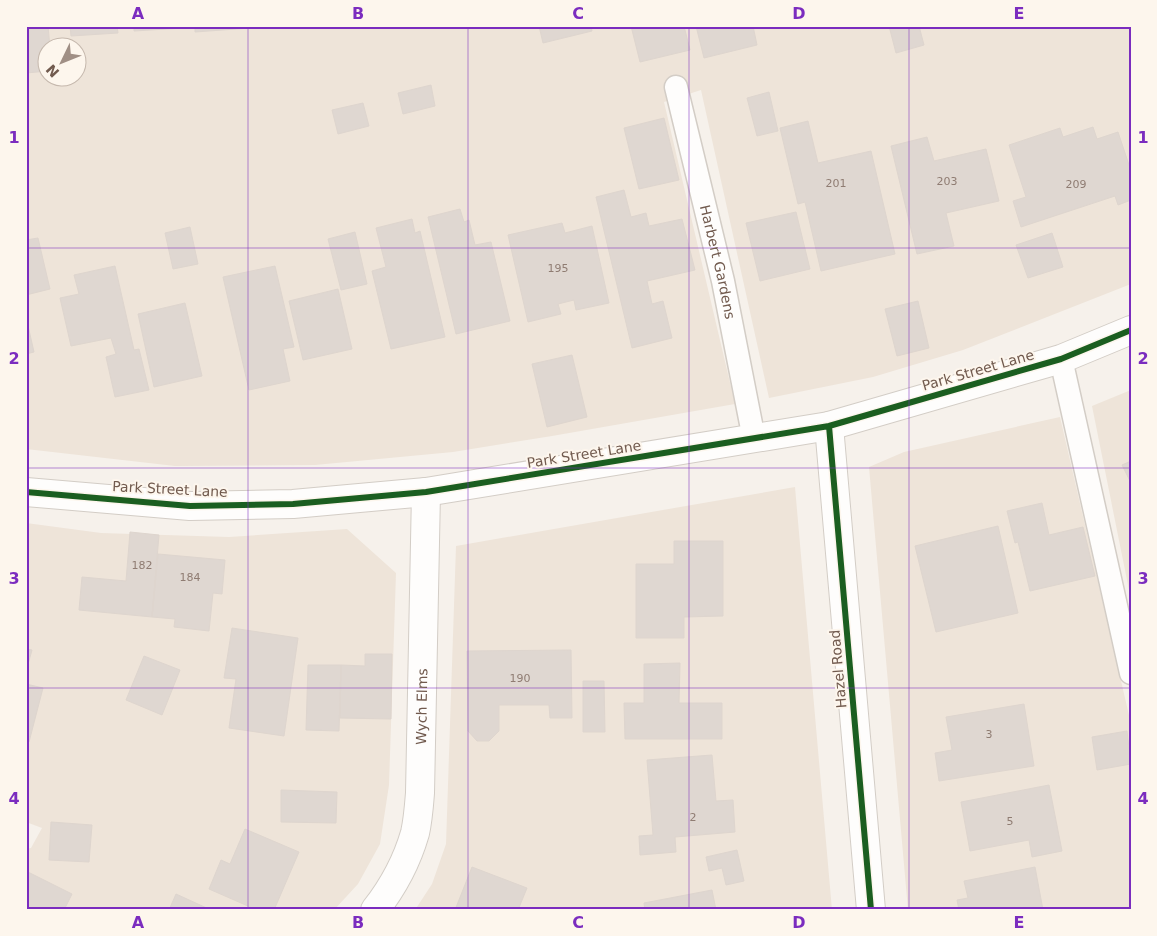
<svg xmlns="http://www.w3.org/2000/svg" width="1157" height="936" viewBox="0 0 1157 936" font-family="'DejaVu Sans',sans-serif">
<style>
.residential{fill:#eee4d9;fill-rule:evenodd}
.building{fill:#dfd7d1;stroke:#ded5ce}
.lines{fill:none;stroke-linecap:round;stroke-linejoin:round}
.service-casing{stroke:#d3cdc6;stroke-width:25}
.minor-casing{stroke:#d3cdc6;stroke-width:30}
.tertiary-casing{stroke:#d3cdc6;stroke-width:30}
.service{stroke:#fefdfc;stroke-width:22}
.minor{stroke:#fefdfc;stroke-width:28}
.tertiary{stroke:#fefdfc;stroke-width:28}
.cycleway-casing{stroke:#fdf6ed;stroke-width:9}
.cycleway{stroke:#1b5e20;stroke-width:6}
.grid{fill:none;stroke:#7b2cbf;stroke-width:1;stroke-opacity:0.55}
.labels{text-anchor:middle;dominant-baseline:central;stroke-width:4;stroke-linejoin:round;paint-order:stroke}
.number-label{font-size:11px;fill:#8f7c72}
.street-label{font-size:14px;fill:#715a4e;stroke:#fdf6ed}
.neatline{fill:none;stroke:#7b2cbf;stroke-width:2}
.grid-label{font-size:16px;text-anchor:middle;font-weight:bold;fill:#7b2cbf}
</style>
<rect width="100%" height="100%" fill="#f6f1eb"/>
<path class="residential" d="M26,26h1105v258l-168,66 -90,27 -104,21 -68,-308 -37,12 71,302 -183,32 -99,16 -138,13 -140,1 -149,-17zM48,48h30v30h-30z
M1131,390v210l-39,-194z
M1060,417l71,307v186h-223l-39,-443 35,-15z
M795,487l37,423h-417l17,-26 14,-40 10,-298z
M26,523l75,10 128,4 118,-8 49,44 -7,212 -9,59 -22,40 -24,26h-308v-61l5,-1 11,-20 -16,-6z"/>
<path class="building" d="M26,26h22l2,22h-2v23l-22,2z
M70,26h47l1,7 -47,3z
M134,26h48l1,2 -49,3z
M195,26h40l1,3 -41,3z
M235,26h47l-46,3z
M539,26h52l1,5 -49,12z
M631,26h53l6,24 -50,12z
M696,26h57l4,19 -53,13z
M889,26h30l5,19 -28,8z
M431,85l4,21 -32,8 -5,-21z
M769,92l9,39 -21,5 -10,-38z
M363,103l6,23 -31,8 -6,-24z
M664,118l15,62 -40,9 -15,-61z
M808,121l10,42 53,-12 24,103 -74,17 -16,-69 -7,2 -18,-76z
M1093,127l4,12 21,-7 13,39v29l-13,5 -3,-9 -94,31 -8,-26 13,-4 -17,-52 51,-17 3,9z
M927,137l7,24 52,-12 13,52 -53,12 8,33 -37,8 -26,-108z
M624,190l7,27 15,-4 3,13 33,-7 13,51 -48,11 5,23 11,-3 9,37 -40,10 -36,-151z
M460,209l4,13 5,-2 6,25 16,-3 19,79 -54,13 -28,-117z
M796,212l14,57 -50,12 -14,-58z
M412,219l3,14 5,-2 25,106 -54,12 -19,-78 14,-4 -10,-39z
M562,223l3,10 27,-7 17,77 -33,7 -2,-10 -16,4 3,10 -33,8 -20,-87z
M190,227l8,37 -25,5 -8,-36z
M355,232l12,52 -26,6 -13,-51z
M1052,233l11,34 -35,11 -12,-33z
M38,238l12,51 -24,6v-55z
M115,266l19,84 5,-1 10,41 -34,7 -9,-40 10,-3 -5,-16 -40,8 -11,-48 19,-4 -5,-19z
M275,266l19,81 -11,2 7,32 -41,9 -26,-113z
M338,289l14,60 -49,11 -14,-59z
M918,301l11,47 -32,8 -12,-47z
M185,303l17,73 -48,11 -16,-73z
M26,317l8,35 -8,2z
M572,355l15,62 -40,10 -15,-63z
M1131,461v22l-9,-18z
M1042,503l7,32 34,-8 12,49 -65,15 -12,-49 -3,1 -8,-32z
M998,526l20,87 -82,19 -21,-86z
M130,532l29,3 -7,82 -73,-7 3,-33 44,4z
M674,541h49v75l-39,1v21h-48v-74h38z
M158,554l67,6 -3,34 -9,-1 -4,38 -35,-4 1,-8 -23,-2z
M232,628l66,10 -14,98 -55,-8 7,-49 -12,-1z
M26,649l6,1 -6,21z
M571,650l1,68h-22l-1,-13h-50v26l-10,10h-12l-9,-10 -1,-80z
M365,654h27l-1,65 -51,-1 1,-53 24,1z
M144,656l36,14 -18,45 -36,-15z
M680,663l-1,40h43v36h-97l-1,-36h20v-39z
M308,665h33l-2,66 -33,-1z
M583,681h21l1,51h-22z
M26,684l17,4 -14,54h-3z
M1024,704l10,62 -95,15 -4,-28 17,-3 -6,-33z
M1127,731l4,33 -34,6 -5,-33z
M712,755l4,46 17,-1 2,32 -60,5 1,15 -36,3 -1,-19 14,-1 -6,-75z
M1049,785l13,66 -30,6 -3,-17 -59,11 -9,-49z
M281,790l56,2 -1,31 -55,-1z
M51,822l41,3 -3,37 -40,-2z
M245,829l54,23 -25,58h-17l-48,-21 12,-29 9,4z
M737,850l7,31 -18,4 -4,-17 -13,3 -3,-14z
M472,867l55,21 -9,22h-63z
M1035,867l8,43h-84l-2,-10 11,-2 -4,-17z
M26,871l46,23 -8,16h-38z
M712,890l4,20h-71l-1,-7z
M176,894l35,16h-42z"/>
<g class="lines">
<defs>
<g id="service">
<path id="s1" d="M676,87l47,194 31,158"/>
<path d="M1061,359l70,314"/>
</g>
<g id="minor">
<path d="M829,426l42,484"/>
<path id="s2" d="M375,910c18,-23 32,-49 40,-77 3,-13 4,-27 5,-40l6,-301"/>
</g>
<path id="tertiary" d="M26,492l164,14 103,-2 133,-12 403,-66 232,-67 70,-29"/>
</defs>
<use href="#service" class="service-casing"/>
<use href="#minor" class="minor-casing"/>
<use href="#tertiary" class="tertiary-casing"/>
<use href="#service" class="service"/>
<use href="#minor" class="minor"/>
<use href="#tertiary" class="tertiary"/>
<defs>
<path id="cycleway" d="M829,426l42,484
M26,492l164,14 103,-2 133,-12 403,-66 232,-67 70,-29"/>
</defs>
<use href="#cycleway" class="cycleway-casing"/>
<use href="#cycleway" class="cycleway"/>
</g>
<path class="grid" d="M248,26v884M468,26v884M689,26v884M909,26v884M26,248h1105M26,468h1105M26,688h1105"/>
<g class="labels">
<g class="number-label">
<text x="947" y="181">203</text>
<text x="836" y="183">201</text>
<text x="1076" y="184">209</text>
<text x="558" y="268">195</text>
<text x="142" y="565">182</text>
<text x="190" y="577">184</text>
<text x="520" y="678">190</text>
<text x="989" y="734">3</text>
<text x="693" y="817">2</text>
<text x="1010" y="821">5</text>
</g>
<g class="street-label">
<text stroke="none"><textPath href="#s1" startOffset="180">Harbert Gardens</textPath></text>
<text transform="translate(978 370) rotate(-16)">Park Street Lane</text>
<text transform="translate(584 454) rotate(-9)">Park Street Lane</text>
<text transform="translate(170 489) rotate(3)">Park Street Lane</text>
<text transform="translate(838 669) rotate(-95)">Hazel Road</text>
<text stroke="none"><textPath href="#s2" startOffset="214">Wych Elms</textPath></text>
</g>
</g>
<rect width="1157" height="936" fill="none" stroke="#fdf6ed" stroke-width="55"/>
<g transform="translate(62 62) rotate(227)"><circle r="24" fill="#fdf6ed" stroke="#c5b8ad"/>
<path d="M0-4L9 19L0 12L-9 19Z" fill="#a08f85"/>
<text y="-8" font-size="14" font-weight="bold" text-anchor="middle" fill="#715a4e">N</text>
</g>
<rect x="28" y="28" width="1102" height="880" class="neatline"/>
<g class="grid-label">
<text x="138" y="19">A</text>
<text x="358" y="19">B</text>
<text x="578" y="19">C</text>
<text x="799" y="19">D</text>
<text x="1019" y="19">E</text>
<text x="14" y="143">1</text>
<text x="1143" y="143">1</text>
<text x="14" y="364">2</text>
<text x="1143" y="364">2</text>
<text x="14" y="584">3</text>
<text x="1143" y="584">3</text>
<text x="14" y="804">4</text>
<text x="1143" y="804">4</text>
<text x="138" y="928">A</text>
<text x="358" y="928">B</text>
<text x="578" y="928">C</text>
<text x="799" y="928">D</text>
<text x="1019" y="928">E</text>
</g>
</svg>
